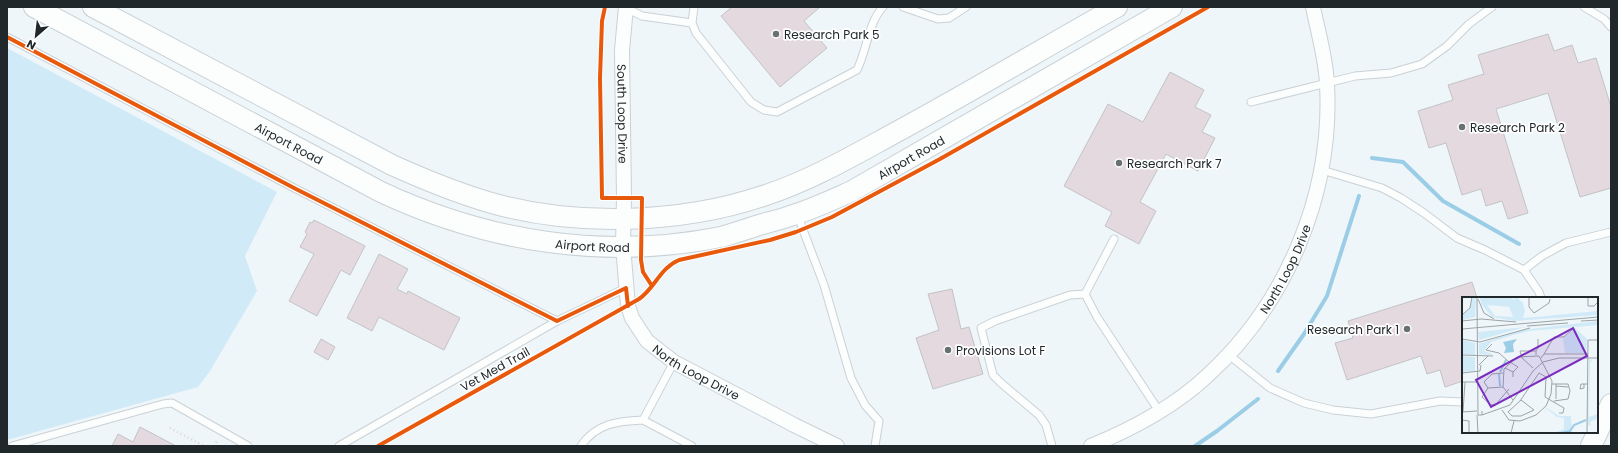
<svg xmlns="http://www.w3.org/2000/svg" width="1618" height="453" viewBox="0 0 1618 453" font-family="Poppins,sans-serif">
<style>
.green{fill:#d1eaf7}
.lines{fill:none;stroke-linecap:round;stroke-linejoin:round}
.stream{stroke:#9bcde6;stroke-width:4}
.building{fill:#e3d9de;stroke:#c3c3c5}
.service-casing{stroke:#cad1d5;stroke-width:9}
.minor-casing{stroke:#cad1d5;stroke-width:16}
.secondary-casing{stroke:#cad1d5;stroke-width:22}
.path{stroke:#d3d6d7;stroke-width:2.5;stroke-dasharray:1 3;stroke-linecap:butt}
.service{stroke:#fcfefe;stroke-width:7}
.minor{stroke:#fcfefe;stroke-width:14}
.secondary{stroke:#fcfefe;stroke-width:20}
.cycleway-casing{stroke:#fff;stroke-width:6}
.cycleway{stroke:#e8590c;stroke-width:4}
.poi-dot{fill:#697073;stroke:#fff;stroke-width:1.5}
.labels{text-anchor:middle;dominant-baseline:central;stroke-width:3.5;stroke-linejoin:round;paint-order:stroke}
.poi-label{font-size:12px;fill:#21282b;stroke:#fff;text-anchor:start}
.street-label{font-size:12px;fill:#21282b;stroke:#fff}
.inset-river{fill:none;stroke:#9bcde6;stroke-width:2}
.inset-road{fill:none;stroke:#9ca4a7;stroke-width:1}
.view{fill:#7b2cbf;fill-opacity:0.15;stroke:#7b2cbf;stroke-width:2}
.inset-edge{fill:none;stroke:#21282b;stroke-width:2}
</style>
<rect width="100%" height="100%" fill="#eef6fa"/>
<path class="green" d="M7,48l270,144 -32,64 12,35 -47,80 -12,16 -191,53z"/>
<g class="lines">
<path class="stream" d="M1372,158l31,4 40,39 76,43
M1278,371l26,-37 23,-38 32,-100
M1195,446l22,-15 41,-32"/>
</g>
<path class="building" d="M732,7h88l-16,14 23,27 -47,39 -59,-71z
M1548,34l6,17 18,-6 6,18 18,-5 15,49v81l-31,9 -32,-104 -52,16 32,104 -20,6 -6,-18 -16,5 -5,-17 -19,6 -16,-52 -17,5 -11,-37 35,-11 -5,-15 36,-11 -6,-19z
M1170,72l34,18 -9,17 16,8 -9,17 13,6 -17,33 -32,-17 -26,48 16,9 -17,33 -34,-18 7,-14 -48,-26 44,-82 35,18z
M314,220l51,26 -15,29 -9,-5 -24,46 -28,-15 25,-47 -14,-7 7,-13 -2,-2 5,-10 2,1z
M379,254l29,15 -11,20 10,5 1,-3 52,27 -16,32 -65,-33 -7,14 -25,-13z
M1472,282l5,16h-14v83l-18,6 -5,-17 -13,4 -6,-18 -74,24 -12,-37 18,-5 -5,-17z
M952,289l9,40 8,-2 14,47 -50,15 -17,-51 23,-8 -11,-36z
M321,339l14,8 -7,13 -14,-8z
M140,427l36,19h-64l6,-12 15,8z"/>
<g class="lines">
<defs>
<path id="service" d="M694,7l-2,16 4,10 55,69 13,8 13,2 80,-42c10,-20 11,-47 26,-63
M903,7l35,12 11,-1 17,-11
M1584,7l20,12 7,8
M626,8l16,8 50,7
M7,37l289,152 261,132 69,-33
M1251,102l104,-26 36,-3 31,-9 25,-18 22,-22 23,-17
M1322,170l60,18 19,10 23,15 33,25 28,12 39,20 15,22 2,6
M797,214l27,71 27,93 14,27 14,16 -4,25
M1114,239l-29,55 12,23 62,94
M1524,270l18,-14 24,-13 45,-11
M1229,355l41,33 34,15 29,7 38,4 69,-13 23,1
M674,362l-31,58 49,26
M12,446l151,-42 9,-1 76,43
M339,446l218,-125
M581,446c15,-23 38,-25 62,-26
M1052,446l-6,-21 -7,-10 -38,-32 -8,-8 -12,-47 14,-7 75,-26 15,-1"/>
<g id="minor">
<path id="s1" d="M626,7l-4,43 2,148 -1,48 5,60 4,12 15,23 27,21 120,63 43,21"/>
<path id="s2" d="M1091,446c41,-17 83,-39 116,-70 80,-73 126,-183 120,-292 -1,-25 -9,-52 -14,-77"/>
</g>
<g id="secondary">
<path id="s3" d="M34,7l347,185c107,50 223,68 340,45 11,-3 23,-7 35,-11 13,-4 27,-7 40,-12 19,-6 38,-15 56,-23l320,-184"/>
<path d="M93,7l299,158c31,14 63,27 96,37 85,25 191,22 275,-6 46,-15 86,-38 128,-61 76,-41 151,-86 226,-128"/>
<path d="M1591,446l20,-42"/>
</g>
</defs>
<use href="#service" class="service-casing"/>
<use href="#minor" class="minor-casing"/>
<use href="#secondary" class="secondary-casing"/>
<path class="path" d="M170,428l34,18
M214,446l4,-7"/>
<use href="#service" class="service"/>
<use href="#minor" class="minor"/>
<use href="#secondary" class="secondary"/>
<defs>
<path id="cycleway" d="M605,7l-3,14 -2,57 2,120h40l-1,62 2,12 9,14
M7,37l289,152 261,132 69,-33 2,18
M378,446l261,-147c16,-11 21,-31 40,-39l91,-20 26,-8 36,-15 108,-58 268,-152"/>
</defs>
<use href="#cycleway" class="cycleway-casing"/>
<use href="#cycleway" class="cycleway"/>
</g>
<g class="poi-dot">
<circle cx="776" cy="34" r="4"/>
<circle cx="1462" cy="127" r="4"/>
<circle cx="1119" cy="163" r="4"/>
<circle cx="1407" cy="329" r="4"/>
<circle cx="948" cy="350" r="4"/>
</g>
<g class="labels">
<g class="poi-label">
<text x="784" y="34">Research Park 5</text>
<text x="1470" y="127">Research Park 2</text>
<text x="1127" y="163">Research Park 7</text>
<text x="1399" y="329" text-anchor="end">Research Park 1</text>
<text x="956" y="350">Provisions Lot F</text>
</g>
<g class="street-label">
<text stroke="none"><textPath href="#s1" startOffset="107">South Loop Drive</textPath></text>
<text stroke="none"><textPath href="#s3" startOffset="289">Airport Road</textPath></text>
<text stroke="none"><textPath href="#s3" startOffset="949">Airport Road</textPath></text>
<text stroke="none"><textPath href="#s3" startOffset="613">Airport Road</textPath></text>
<text stroke="none"><textPath href="#s2" startOffset="270">North Loop Drive</textPath></text>
<text transform="translate(495 369) rotate(-29)">Vet Med Trail</text>
<text stroke="none"><textPath href="#s1" startOffset="398">North Loop Drive</textPath></text>
</g>
</g>
<g transform="translate(1462 297)">
<rect width="136" height="136" fill="#eef6fa"/>
<path d="M11,0h3l-1,20 -13,3v-5l7,-5zM18,0h29l6,3 -1,-3h3l6,6 2,8 -2,7 75,-7v4l-84,6 -22,-4 -11,-13zM25,8l22,2 4,10 -18,-1zM136,24v4l-69,6 -16,4 -22,7 -7,9 10,4 -15,-1v-10l42,-14zM63,30l-46,13 -1,-8zM113,31l12,11 -1,14h-21l-2,-14zM0,43l13,3v12l-13,-1zM0,59l13,1v14l-13,1zM127,62l3,1 -2,3 -1,54 9,-3v4l-8,4 1,4 -3,-1zM85,111l12,8h12l1,17h-19l11,-4v-11l-7,-1 -10,-8 -3,2z" fill="#d1eaf7" fill-rule="evenodd"/>
<path d="M55,42l-4,5 1,8 -10,1 2,-5 -3,-6z" fill="#9bcde6"/>
<path class="inset-river" d="M38,75l6,-12M37,77l1,12M99,136l9,-2 4,-6 12,-5"/>
<path class="inset-road" d="M15,0l1,118h4v-4M67,0v10l5,6 15,-10 1,-4M126,0v9h6l4,-4M16,2l6,14 10,6M0,18l8,-7 2,-11M0,24l19,-2 35,3M119,24l17,-1M65,29l41,-3M0,32l136,-12M0,42l18,3 50,-14M30,47l-6,6 13,3 10,9M74,54l2,-3v-9M82,57l10,-17h10l9,-8M0,58l31,1M79,61l3,-4h44M48,65l8,5 -5,5M17,68l9,-9M43,71l8,4v5M71,71l-11,-10 -2,-7h16v4M0,76l18,-2 1,-6M41,76l-11,1 -8,8 4,6 15,-1M0,85h15M90,87h16l2,7 -2,8 -14,2M122,87v4l-4,1 1,-5h7M94,89l12,1M26,91l-6,9 9,8 5,-1 13,-15M94,102v-15M59,103l13,10 -13,6h-9l-4,-4zM58,104l19,-28 7,4 -1,20 19,11 -1,5h-4M40,113l7,10 11,1 16,-6 10,-9 5,-12 1,-13 -13,-25 -22,1 -13,12 -1,18 10,13M0,115l15,-1M1,115l2,-30M15,118l1,18M20,118l28,-10 23,-34 10,-9 16,-4h39M0,123l7,1v12M49,136l3,-12M125,136l1,-93h10"/>
<path class="view" d="M111,31l14,28 -96,51 -15,-27z"/>
<rect width="136" height="136" class="inset-edge"/>
</g>
<rect width="1618" height="453" fill="none" stroke="#21282b" stroke-width="16"/>
<g transform="translate(36 36) rotate(208)" stroke="#ffffff" stroke-width="3" paint-order="stroke">
<path d="M0-3L7 15L0 10L-7 15Z" fill="#21282b"/>
<text y="-6" font-size="11" font-weight="bold" text-anchor="middle" fill="#21282b">N</text>
</g>
</svg>
